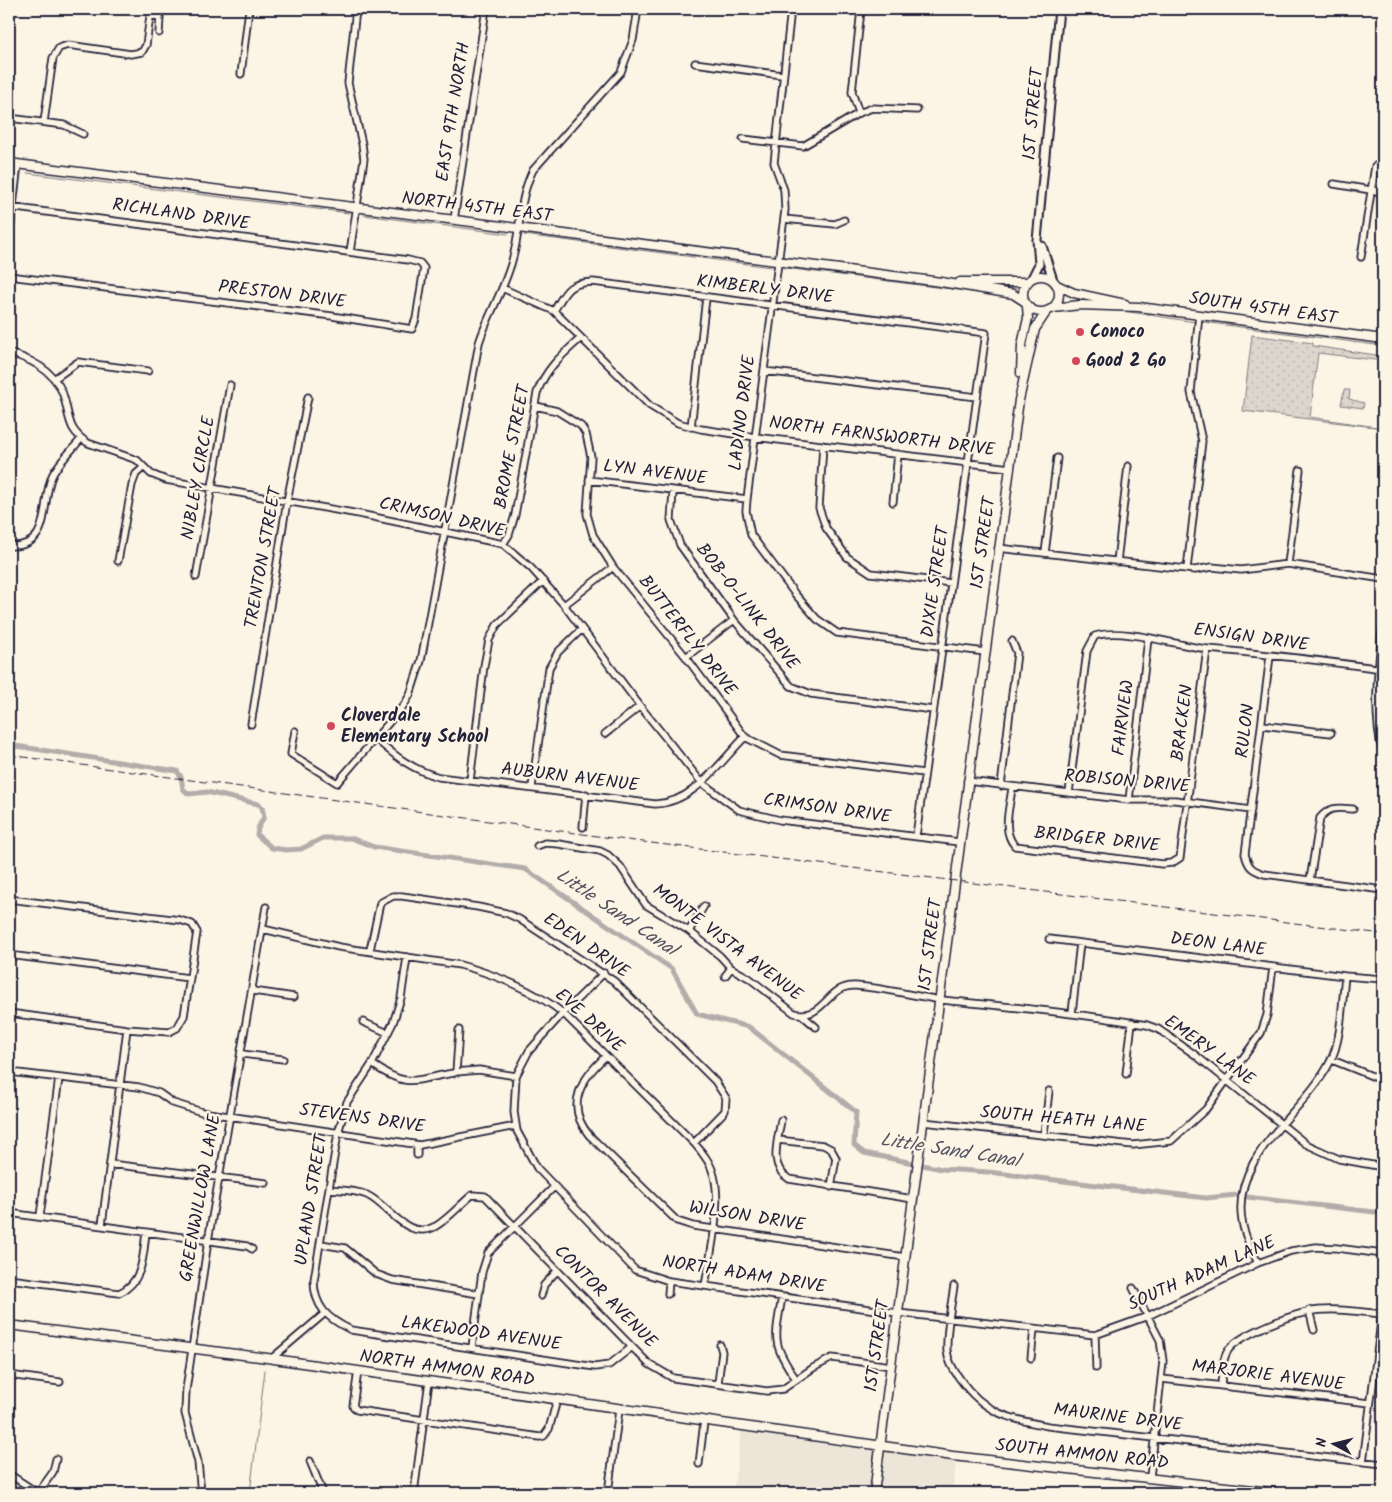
<svg xmlns="http://www.w3.org/2000/svg" width="1392" height="1502" viewBox="0 0 1392 1502" font-family="Kalam,sans-serif">
<style>
.built{fill:#ece5d8}
.grass{fill:url(#grass-dots);stroke:#7f7c84}
.lines{fill:none;stroke-linecap:round;stroke-linejoin:round}
.stream{stroke:#78757e;stroke-width:1}
.canal{stroke:#b2adab;stroke-width:5}
.minor-casing{stroke:#22223b;stroke-width:9}
.tertiary-casing{stroke:#22223b;stroke-width:11}
.secondary-casing{stroke:#22223b;stroke-width:11}
.minor{stroke:#fcf5e5;stroke-width:5.5}
.tertiary{stroke:#fcf5e5;stroke-width:7}
.secondary{stroke:#fcf5e5;stroke-width:8}
.rail{stroke:#22223b;stroke-width:1;stroke-dasharray:8 4;stroke-linecap:butt}
.poi-dot{fill:#d1495b;stroke:#fcf5e5;stroke-width:2}
.labels{text-anchor:middle;dominant-baseline:central;stroke-width:4.5;stroke-linejoin:round;paint-order:stroke}
.street-label{font-size:18px;fill:#22223b;stroke:#fcf5e5}
.poi-label{font-size:18px;font-weight:bold;fill:#22223b;stroke:#fcf5e5;text-anchor:start}
.water-label{font-size:19px;font-style:italic;fill:#545362;stroke:#fcf5e5}
</style>
<defs>
<pattern id="grass-dots" width="8" height="8" patternUnits="userSpaceOnUse" patternTransform="scale(1.25)"><rect width="8" height="8" fill="#dcd6cc"/><path d="M2 2h.1M6 6h.1" fill="none" stroke="#bcb7b0" stroke-width="1.8" stroke-linecap="round"/></pattern>
</defs>
<rect width="100%" height="100%" fill="#fcf5e5"/>
<filter id="ink" filterUnits="userSpaceOnUse"><feTurbulence type="fractalNoise" baseFrequency=".02" numOctaves="2"/><feDisplacementMap in="SourceGraphic" scale="10" xChannelSelector="R" yChannelSelector="G"/><feConvolveMatrix kernelMatrix="1 2 1 2 8 2 1 2 1" color-interpolation-filters="sRGB"/></filter>
<g filter="url(#ink)">
<path class="built" d="M742,1427l215,30 -5,36h-219z"/>
<path class="grass" d="M1252,335l61,8v3l70,10v5l-65,-8 -8,64 73,11 -140,-17z
M1344,390h6l-1,9 15,4 -1,5 -22,-3z"/>
<g class="lines">
<path class="stream" d="M9,170l2,1
M27,173l322,40
M364,215l144,19
M524,235l247,32
M784,268l215,27
M1117,310l78,12
M1203,322l180,24
M250,1493l15,-123"/>
<path class="canal" d="M9,745l168,26 4,6 2,12 6,5 18,-2 51,12 4,3 2,10 -6,11 -1,7 15,13 14,2 15,-1 22,-11h28l23,9 151,22 147,100 25,45 52,13 107,85 -2,33 10,8 78,16 46,3 218,26 30,-3
M1247,1197l136,16"/>
<defs>
<path id="minor" d="M151,15l9,2 -1,16
M790,18l-16,145 10,27 1,20 -38,289 -1,12 5,24 44,59 22,25 20,14 148,19
M695,63l87,12
M241,74l8,-65
M859,113l-7,-21 9,-82
M9,118l55,7 19,9
M44,122l9,-64 6,-10 9,-3 63,9 11,-2 4,-7 5,-36
M743,139l60,7 56,-33 13,-5 45,2
M1334,184l49,8
M9,207l399,53 12,3 4,5 -8,51 -4,10 -80,-13 -323,-40
M784,219l51,5 9,-4
M454,220l32,-211
M9,241l9,-77
M350,252l14,-93 -2,-15 -14,-61 8,-74
M1361,257l14,-91
M502,288l52,23 96,95 28,17 23,6 54,8 255,31
M554,311c12,-20 13,-28 39,-29l393,51 -70,503
M9,353c25,7 50,21 56,48 5,20 4,30 23,42l49,17 14,14 15,6 193,34 144,30 28,24 33,37 76,101 62,77 37,27 41,10 179,22
M764,371l213,26
M54,379l24,-17 70,9
M536,406l21,5 24,15 5,8 5,23 -4,57 6,21 20,32 73,90 59,80 35,18 144,18
M691,427l15,-129
M823,445l-4,63 7,20 21,29 24,16 80,10
M589,480l158,19
M673,492l-2,28 9,25 54,75 57,66 20,8 122,16
M893,502l5,-48
M503,544l6,-9 6,-20 22,-122c9,-25 25,-38 44,-55
M9,546c44,2 31,-42 43,-70 6,-13 20,-26 29,-37
M998,548l197,22 17,-3 29,3 47,-6 95,15
M1045,553l12,-95
M118,561l14,-76 4,-11 8,-7
M1117,562l11,-96
M1288,564l12,-94
M1187,569l15,-128 -11,-49 8,-77
M196,577l34,-192
M564,605l49,-38
M1383,624c-5,45 -11,87 0,131
M1270,656l-25,198c3,13 7,16 19,20l119,16
M686,657l48,-37
M251,724l36,-223 21,-104
M1262,725l69,8
M295,731l-4,23 46,29 67,-78 6,-10 11,-34 58,-318c9,-29 27,-56 34,-86 8,-30 6,-59 20,-87l88,-98 12,-32 5,-31
M605,734l35,-28
M376,739c20,18 37,31 63,38l216,27c39,-1 64,-41 90,-67
M470,781l14,-115 5,-26 8,-15 46,-44
M967,781l162,19h46l76,10
M1001,786l16,-133 -5,-12
M532,787l17,-119 9,-16 23,-22
M1012,788c-2,19 -11,43 3,58l147,18 10,-1 8,-5 27,-209
M1069,793l18,-142 8,-15c29,-9 82,10 113,13 58,5 117,12 175,20
M1129,800l19,-161
M583,827l3,-33
M537,846l8,-3 14,1 41,7 8,4 12,11 26,39 43,26 31,25 11,12 18,10 45,35c31,8 32,-29 62,-27 29,2 57,10 86,14 69,7 137,13 205,25l11,4 36,25 112,90 33,15 44,8
M1310,880l10,-62c10,-12 18,-10 33,-9
M9,899l171,21 12,4 5,8 -13,84 -7,12 -8,4 -42,-3 -118,-16
M263,929l76,18 121,18c34,9 75,26 103,48l131,130c9,10 17,20 20,33 8,30 -4,79 -9,110
M689,931l15,-25
M1049,939l296,37 38,3
M370,950l10,-47 13,-7h9l76,11 28,6 13,6 95,62 101,100 11,17 -1,13 -31,32
M9,955l180,23
M407,957l-6,41 -8,25 -21,41 -25,38 -9,31 -24,147c0,27 14,39 37,50l244,37 14,-2 23,-18
M604,973l-41,40 -34,38 -13,25 -2,36 3,19 20,37 98,102 34,11 229,32 197,22 53,-19 110,-53 33,-12 25,-4 21,1 46,6
M725,976l6,-8
M253,991l41,6
M1072,1013l8,-70
M802,1015l14,12
M363,1022l25,11
M242,1054l41,5
M606,1056c-24,22 -42,49 -17,79l88,86 16,5 212,31
M1332,1060l45,18
M372,1064c37,26 42,15 82,9l2,-1 3,-42
M9,1072l130,15 20,6 14,10 29,9 218,33 96,-19
M456,1072l23,-2 37,6
M1126,1074l6,-52
M781,1120c-3,21 -13,46 8,59l124,20
M923,1122l210,23 38,-4 35,-32 55,-76 6,-18 6,-48
M1044,1134l5,-43
M778,1140l45,5 8,4 5,9 -5,29
M417,1145v10
M110,1164l156,19
M329,1189c13,1 27,1 38,6 23,11 40,47 69,31 13,-8 24,-21 36,-31l13,1 147,151 17,17 24,14 94,13 16,-2 30,-21 19,-10 59,8
M9,1213l238,33 5,3
M40,1216l19,-138
M102,1225l25,-196
M321,1244l24,4 31,26 16,6 87,14
M1258,1263c-6,-13 -14,-27 -16,-42 -11,-67 62,-107 88,-159 12,-22 12,-61 15,-86
M9,1279l110,14c25,-11 24,-38 27,-61
M954,1286c-3,21 -8,44 -7,65 1,10 7,20 13,28 24,34 49,40 88,47l335,38
M1133,1288l27,52 3,21 -13,116
M668,1294l1,-13
M541,1296l3,-11 13,-14
M782,1297c-7,42 -11,46 14,82
M1309,1310l5,20
M1095,1335l1,33
M472,1347l10,-75 6,-19 66,-66
M1031,1358l3,-29
M271,1359l53,-45
M358,1371l-5,35 4,4 183,27 4,-1 5,-7 8,-29
M9,1375l51,7
M1162,1379l208,24
M718,1383l4,-31 -2,-7
M1221,1386c1,-12 1,-28 8,-37 8,-10 23,-16 33,-21 51,-23 66,-20 120,-14
M310,1461l13,32
M1363,1462l20,-156
M699,1464l5,-42
M9,1474l29,19
M38,1493l15,-21 3,-13
M201,1493l-3,-31 -13,-49 1,-23 22,-149 58,-334
M385,1493h21
M414,1493l15,-112
M608,1493l11,-83"/>
<path id="tertiary" d="M1042,246l11,34
M1032,278l7,-14 -2,-24 22,-231"/>
<path id="secondary" d="M9,163l932,119 72,12 11,7
M1023 294a18 18 0 1 1 36 0a18 18 0 1 1-36 0Z
M960,282h68
M1057,285l17,8 51,11
M1053,308l27,-3 59,2 244,32
M1021,373l1,-28 6,-27 -1,-11
M9,1325l258,33 686,98 327,37
M874,1493l145,-1093 16,-71 12,-18"/>
</defs>
<use href="#minor" class="minor-casing"/>
<use href="#tertiary" class="tertiary-casing"/>
<use href="#secondary" class="secondary-casing"/>
<use href="#minor" class="minor"/>
<use href="#tertiary" class="tertiary"/>
<use href="#secondary" class="secondary"/>
<path class="rail" d="M9,755l610,84 764,95"/>
</g>
</g>
<g class="poi-dot">
<circle cx="1080" cy="332" r="5"/>
<circle cx="1076" cy="361" r="5"/>
<circle cx="331" cy="726" r="5"/>
</g>
<g class="labels">
<g class="street-label">
<text transform="translate(454 112) rotate(-81)">EAST 9TH NORTH</text>
<text transform="translate(1034 114) rotate(-85)">1ST STREET</text>
<text transform="translate(477 208) rotate(7)">NORTH 45TH EAST</text>
<text transform="translate(181 215) rotate(8)">RICHLAND DRIVE</text>
<text transform="translate(765 290) rotate(7)">KIMBERLY DRIVE</text>
<text transform="translate(282 295) rotate(7)">PRESTON DRIVE</text>
<text transform="translate(1263 309) rotate(8)">SOUTH 45TH EAST</text>
<text transform="translate(743 413) rotate(-83)">LADINO DRIVE</text>
<text transform="translate(882 437) rotate(7)">NORTH FARNSWORTH DRIVE</text>
<text transform="translate(513 447) rotate(-79)">BROME STREET</text>
<text transform="translate(655 473) rotate(7)">LYN AVENUE</text>
<text transform="translate(199 478) rotate(-80)">NIBLEY CIRCLE</text>
<text transform="translate(442 518) rotate(13)">CRIMSON DRIVE</text>
<text transform="translate(984 543) rotate(-82)">1ST STREET</text>
<text transform="translate(264 558) rotate(-80)">TRENTON STREET</text>
<text transform="translate(936 582) rotate(-82)">DIXIE STREET</text>
<text transform="translate(747 607) rotate(52)">BOB-O-LINK DRIVE</text>
<text transform="translate(687 636) rotate(52)">BUTTERFLY DRIVE</text>
<text transform="translate(1251 638) rotate(8)">ENSIGN DRIVE</text>
<text transform="translate(1124 718) rotate(-83)">FAIRVIEW</text>
<text transform="translate(1183 723) rotate(-83)">BRACKEN</text>
<text transform="translate(1246 731) rotate(-83)">RULON</text>
<text transform="translate(570 778) rotate(7)">AUBURN AVENUE</text>
<text transform="translate(1127 782) rotate(5)">ROBISON DRIVE</text>
<text transform="translate(827 809) rotate(8)">CRIMSON DRIVE</text>
<text transform="translate(1097 840) rotate(6)">BRIDGER DRIVE</text>
<text transform="translate(727 943) rotate(37)">MONTE VISTA AVENUE</text>
<text transform="translate(931 945) rotate(-83)">1ST STREET</text>
<text transform="translate(1218 945) rotate(7)">DEON LANE</text>
<text transform="translate(586 946) rotate(35)">EDEN DRIVE</text>
<text transform="translate(589 1021) rotate(42)">EVE DRIVE</text>
<text transform="translate(1209 1051) rotate(36)">EMERY LANE</text>
<text transform="translate(362 1119) rotate(8)">STEVENS DRIVE</text>
<text transform="translate(1063 1120) rotate(5)">SOUTH HEATH LANE</text>
<text transform="translate(201 1198) rotate(-80)">GREENWILLOW LANE</text>
<text transform="translate(312 1200) rotate(-81)">UPLAND STREET</text>
<text transform="translate(747 1217) rotate(9)">WILSON DRIVE</text>
<text transform="translate(1202 1274) rotate(-24)">SOUTH ADAM LANE</text>
<text transform="translate(744 1275) rotate(9)">NORTH ADAM DRIVE</text>
<text transform="translate(605 1297) rotate(45)">CONTOR AVENUE</text>
<text transform="translate(481 1334) rotate(8)">LAKEWOOD AVENUE</text>
<text transform="translate(878 1346) rotate(-82)">1ST STREET</text>
<text transform="translate(447 1369) rotate(8)">NORTH AMMON ROAD</text>
<text transform="translate(1268 1376) rotate(7)">MARJORIE AVENUE</text>
<text transform="translate(1118 1418) rotate(7)">MAURINE DRIVE</text>
<text transform="translate(1082 1455) rotate(6)">SOUTH AMMON ROAD</text>
</g>
<g class="poi-label">
<text x="1090" y="332">Conoco</text>
<text x="1086" y="361">Good 2 Go</text>
<text x="341" y="716">Cloverdale<tspan x="341" dy="21">Elementary School</tspan></text>
</g>
<g class="water-label">
<text transform="translate(616 913) rotate(34)">Little Sand Canal</text>
<text transform="translate(950 1151) rotate(9)">Little Sand Canal</text>
</g>
</g>
<rect width="1392" height="1502" fill="none" stroke="#fcf5e5" stroke-width="30"/>
<rect x="15" y="15" width="1362" height="1472" fill="none" stroke="#22223b" stroke-width="2" filter="url(#ink)"/>
<g transform="translate(1334 1444) rotate(277)" stroke="#fcf5e5" stroke-width="4" paint-order="stroke">
<path d="M0-4L9 19L0 12L-9 19Z" fill="#22223b"/>
<text y="-8" font-size="14" font-weight="bold" text-anchor="middle" fill="#22223b">N</text>
</g>
</svg>
